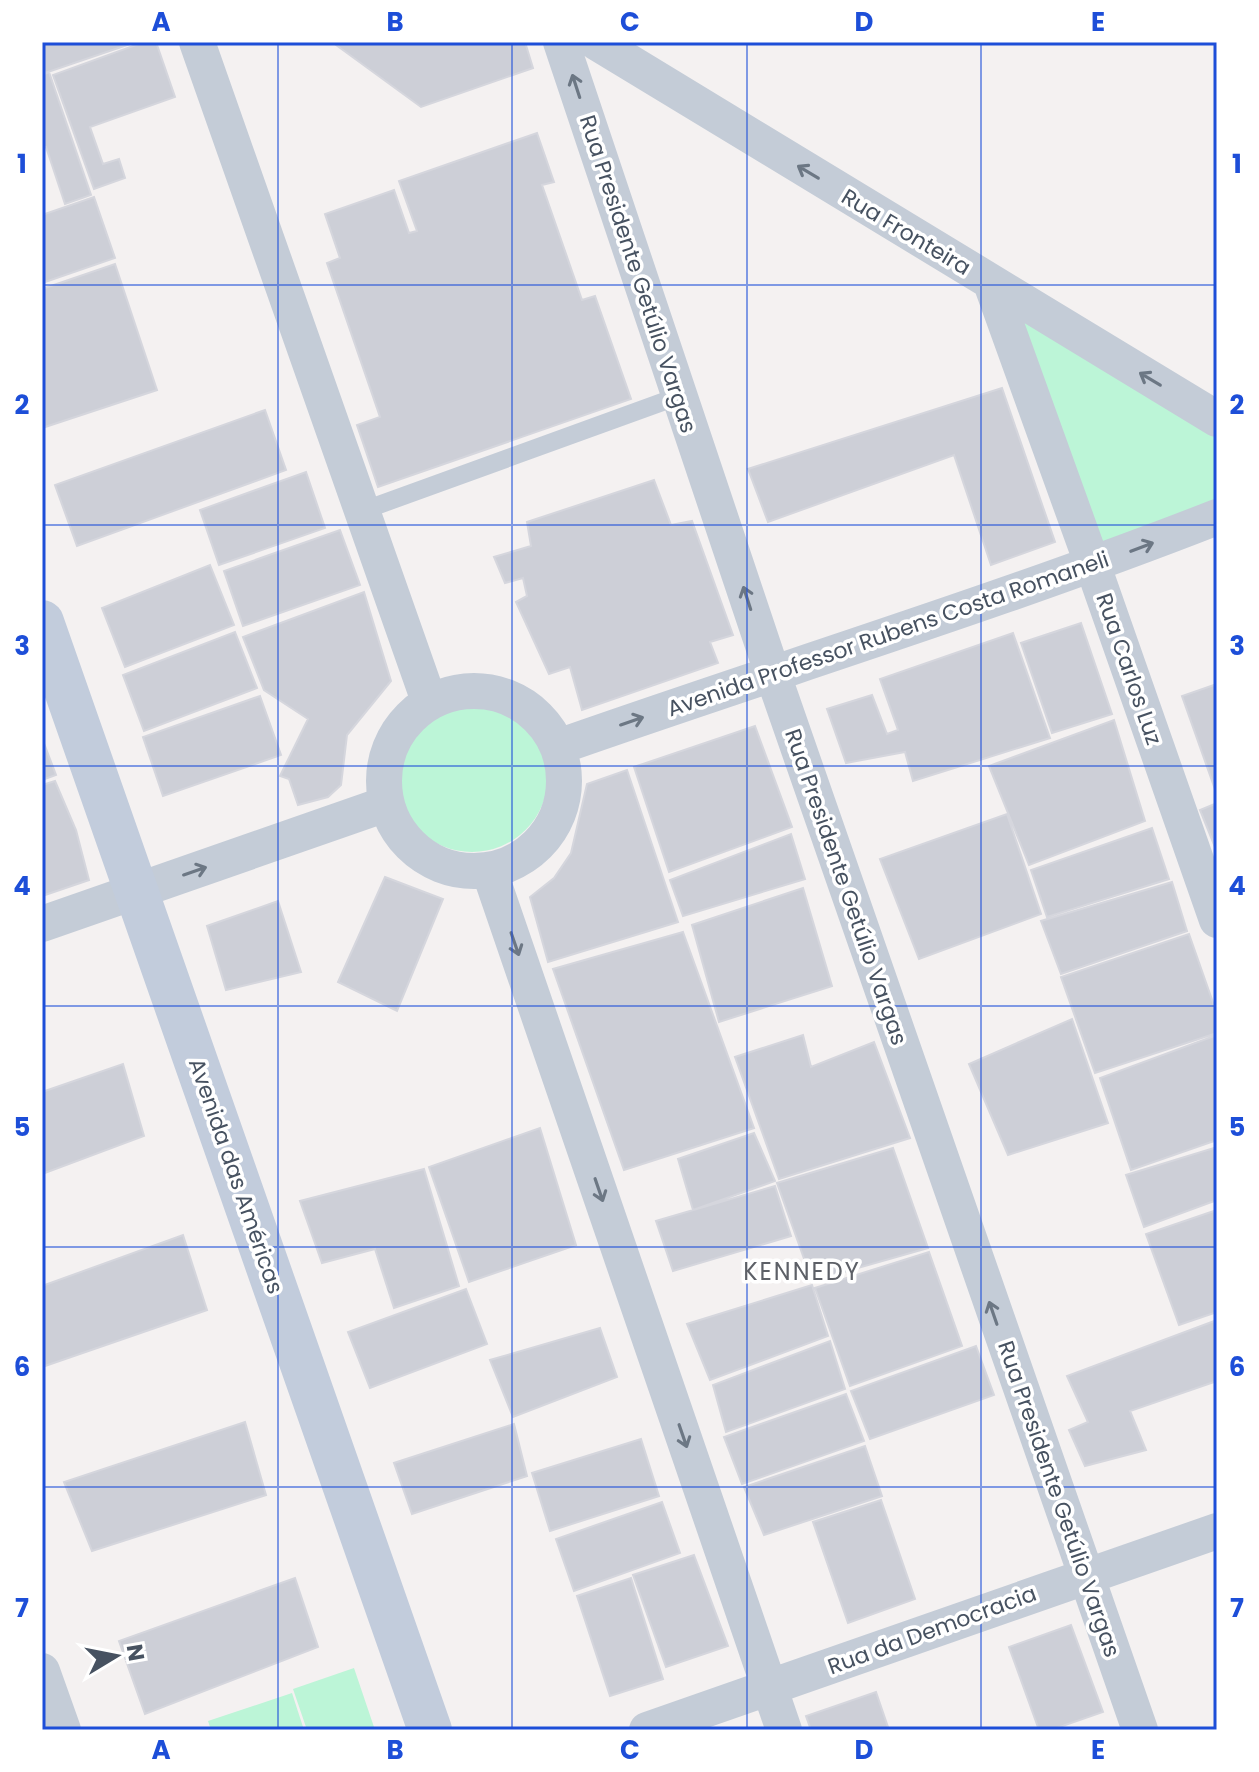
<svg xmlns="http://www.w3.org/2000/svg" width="1259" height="1772" viewBox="0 0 1259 1772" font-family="Poppins,sans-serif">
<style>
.green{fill:#bcf5d7}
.building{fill:#cdcfd7;stroke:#d5d6dd;stroke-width:2}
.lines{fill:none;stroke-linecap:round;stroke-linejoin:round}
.lane{stroke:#c4ccd7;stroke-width:18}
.street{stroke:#c4ccd7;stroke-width:36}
.secondary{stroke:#c2ccdc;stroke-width:44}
.oneway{stroke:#6c7784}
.grid{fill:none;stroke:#1d4ed8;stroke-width:2;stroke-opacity:0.55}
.labels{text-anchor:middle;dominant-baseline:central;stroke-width:7;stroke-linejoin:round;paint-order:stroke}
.street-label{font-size:22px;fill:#475261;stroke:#fff}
.neighbourhood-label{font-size:24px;letter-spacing:2px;fill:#5d6067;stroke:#fff}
.neatline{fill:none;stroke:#1d4ed8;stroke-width:3}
.grid-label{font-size:26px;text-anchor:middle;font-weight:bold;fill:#1d4ed8}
</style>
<rect width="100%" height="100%" fill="#f4f1f1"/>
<path class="green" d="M991,283l226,136v98l-124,49z
M396 776a76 76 0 1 1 152 0a76 76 0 1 1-152 0Z
M354,1668l21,62h-68l-14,-41z
M292,1693l12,37h-93l-3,-9z"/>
<path class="building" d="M42,42h94l-91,31 -3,-9z
M144,42h12l19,55 -85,30 13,37 16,-5 6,19 -31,11 -41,-114z
M332,42h193l8,26 -112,39z
M49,72l42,123 -26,9 -19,-57 -4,1v-73z
M537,133l17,49 -12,3 40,115 13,-4 36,103 -253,88 -21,-62 23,-8 -53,-154 13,-5 -15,-44 69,-24 15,43 8,-2 -18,-50z
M94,197l21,61 -73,25v-68z
M115,264l42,126 -115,38v-139z
M1002,388l53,154 -64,23 -37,-110 -186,67 -20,-53z
M265,410l21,60 -209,76 -22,-61z
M306,472l19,56 -106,37 -19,-55z
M654,480l17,45 21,-4 41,114 -23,7 8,21 -136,47 -12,-43 -21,7 -33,-72 11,-6 -4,-18 -18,5 -11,-26 37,-11 -4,-24z
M340,530l20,55 -117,41 -19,-55z
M210,565l24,60 -109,42 -23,-59z
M364,592l27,89 -44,54 -6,50 -13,12 -30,8 -9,-26 -9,-3 28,-57 -44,-29 -21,-53z
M1081,623l31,91 -60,19 -31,-90z
M235,632l22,56 -113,43 -21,-56z
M1013,633l37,105 -137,43 -8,-29 -59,11 -19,-54 45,-14 15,39 11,-4 -18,-51z
M1217,684v111l-35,-99z
M260,696l21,59 -118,41 -20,-59z
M1114,720l31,101 -116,44 -40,-99z
M755,726l37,101 -123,45 -35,-105z
M42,738l14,37 -14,5z
M627,770l51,152 -130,40 -18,-65 24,-19 17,-25 16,-69z
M55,781l21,49 13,50 -47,16v-111z
M1217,803v49l-17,-42z
M1007,814l34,100 -122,45 -39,-100z
M1152,828l17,51 -122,38 -16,-47z
M791,834l14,45 -122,37 -13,-36z
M385,877l58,22 -46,112 -59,-29z
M1172,882l15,49 -126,43 -20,-53z
M803,888l29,98 -113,36 -27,-97z
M278,901l23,71 -75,18 -19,-64z
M683,932l71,196 -130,42 -71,-201z
M1189,934l28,80v19l-122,40 -34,-96z
M1072,1019l36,104 -100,32 -39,-91z
M803,1035l8,32 63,-25 36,96 -131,41 -44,-122z
M1217,1035v105l-86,30 -31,-92z
M123,1064l21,72 -102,38v-82z
M540,1128l36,117 -107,37 -40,-115z
M754,1133l21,48 -82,29 -15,-51z
M1217,1147v53l-73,27 -18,-52z
M893,1148l35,100 -116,33 -35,-98z
M424,1169l35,117 -65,22 -19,-59 -53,14 -22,-62z
M775,1186l16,50 -118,35 -17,-50z
M1217,1210v102l-38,13 -33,-91z
M183,1235l24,75 -165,57v-81z
M929,1252l33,94 -112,40 -35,-98z
M812,1285l16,51 -118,44 -23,-56z
M466,1289l21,55 -117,44 -22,-56z
M1217,1320v61l-87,30 16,39 -61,16 -16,-36 19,-8 -21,-46z
M600,1328l17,49 -104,40 -23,-57z
M830,1341l15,48 -119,43 -13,-47z
M976,1346l18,49 -124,44 -19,-48z
M846,1394l18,47 -122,43 -18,-47z
M245,1422l21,73 -174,56 -28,-69z
M514,1424l13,52 -115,38 -18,-51z
M641,1439l18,57 -109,35 -18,-58z
M865,1446l17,50 -118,39 -20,-48z
M881,1500l34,99 -67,24 -35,-101z
M662,1502l18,51 -106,38 -18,-52z
M694,1555l34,91 -62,21 -33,-92z
M295,1578l23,69 -173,67 -26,-73z
M631,1578l32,101 -53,17 -33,-100z
M1071,1625l32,87 -52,18h-12l-30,-83z
M876,1692l13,38h-78l-5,-14z"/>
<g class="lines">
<path class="lane" d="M362,511l317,-115"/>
<path class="street" d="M197,42l232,659
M561,42l211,630 368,1058
M596,42l621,377
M991,283l102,283 124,354
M384 781a90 90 0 1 1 180 0a90 90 0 1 1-180 0Z
M558,747c219,-77 442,-145 659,-230
M489,870l295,860
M42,924l344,-120
M42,1671l21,59
M647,1730l570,-199"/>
<path class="secondary" d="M42,622l388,1108"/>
</g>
<defs><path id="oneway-shaft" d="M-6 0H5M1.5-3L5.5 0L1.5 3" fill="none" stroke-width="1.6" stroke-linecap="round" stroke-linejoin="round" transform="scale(2)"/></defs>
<g class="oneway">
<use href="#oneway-shaft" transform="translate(576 86) rotate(-108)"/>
<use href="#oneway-shaft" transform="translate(808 172) rotate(-149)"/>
<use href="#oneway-shaft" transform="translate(1150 379) rotate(-149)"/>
<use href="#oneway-shaft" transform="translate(1142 547) rotate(-21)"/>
<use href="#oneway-shaft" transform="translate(747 598) rotate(-108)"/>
<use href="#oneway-shaft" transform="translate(632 721) rotate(-19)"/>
<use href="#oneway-shaft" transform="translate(195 871) rotate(-19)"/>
<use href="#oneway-shaft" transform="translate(515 944) rotate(71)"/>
<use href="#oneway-shaft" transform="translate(599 1190) rotate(71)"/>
<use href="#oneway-shaft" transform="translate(993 1313) rotate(-109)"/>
<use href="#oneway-shaft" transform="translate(683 1436) rotate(71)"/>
</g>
<path class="grid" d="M278,42v1688M512,42v1688M747,42v1688M981,42v1688M42,285h1175M42,525h1175M42,766h1175M42,1006h1175M42,1247h1175M42,1487h1175"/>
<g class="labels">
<g class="street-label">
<text transform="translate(906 232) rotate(31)">Rua Fronteira</text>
<text transform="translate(638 274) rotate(72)">Rua Presidente Getúlio Vargas</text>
<text transform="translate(888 634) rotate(-19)">Avenida Professor Rubens Costa Romaneli</text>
<text transform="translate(1129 669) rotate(71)">Rua Carlos Luz</text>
<text transform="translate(846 887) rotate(71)">Rua Presidente Getúlio Vargas</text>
<text transform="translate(236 1176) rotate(71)">Avenida das Américas</text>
<text transform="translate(1059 1499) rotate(71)">Rua Presidente Getúlio Vargas</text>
<text transform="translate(932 1630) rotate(-20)">Rua da Democracia</text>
</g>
<g class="neighbourhood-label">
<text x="802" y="1271">KENNEDY</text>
</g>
</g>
<rect width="1259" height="1772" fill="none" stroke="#ffffff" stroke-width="88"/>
<g transform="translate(116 1656) rotate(80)" stroke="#ffffff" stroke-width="6" paint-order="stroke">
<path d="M0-6L14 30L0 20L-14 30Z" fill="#475261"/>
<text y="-12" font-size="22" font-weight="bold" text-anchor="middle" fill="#475261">N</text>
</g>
<rect x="44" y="44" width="1171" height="1684" class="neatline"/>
<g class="grid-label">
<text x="161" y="31">A</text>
<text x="395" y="31">B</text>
<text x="630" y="31">C</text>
<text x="864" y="31">D</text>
<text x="1098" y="31">E</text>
<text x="22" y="173">1</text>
<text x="1237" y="173">1</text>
<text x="22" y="414">2</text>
<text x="1237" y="414">2</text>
<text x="22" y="655">3</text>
<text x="1237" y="655">3</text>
<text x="22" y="895">4</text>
<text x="1237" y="895">4</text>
<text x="22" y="1136">5</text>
<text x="1237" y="1136">5</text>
<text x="22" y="1376">6</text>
<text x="1237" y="1376">6</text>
<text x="22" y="1617">7</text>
<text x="1237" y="1617">7</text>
<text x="161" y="1759">A</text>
<text x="395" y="1759">B</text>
<text x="630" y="1759">C</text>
<text x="864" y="1759">D</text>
<text x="1098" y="1759">E</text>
</g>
</svg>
